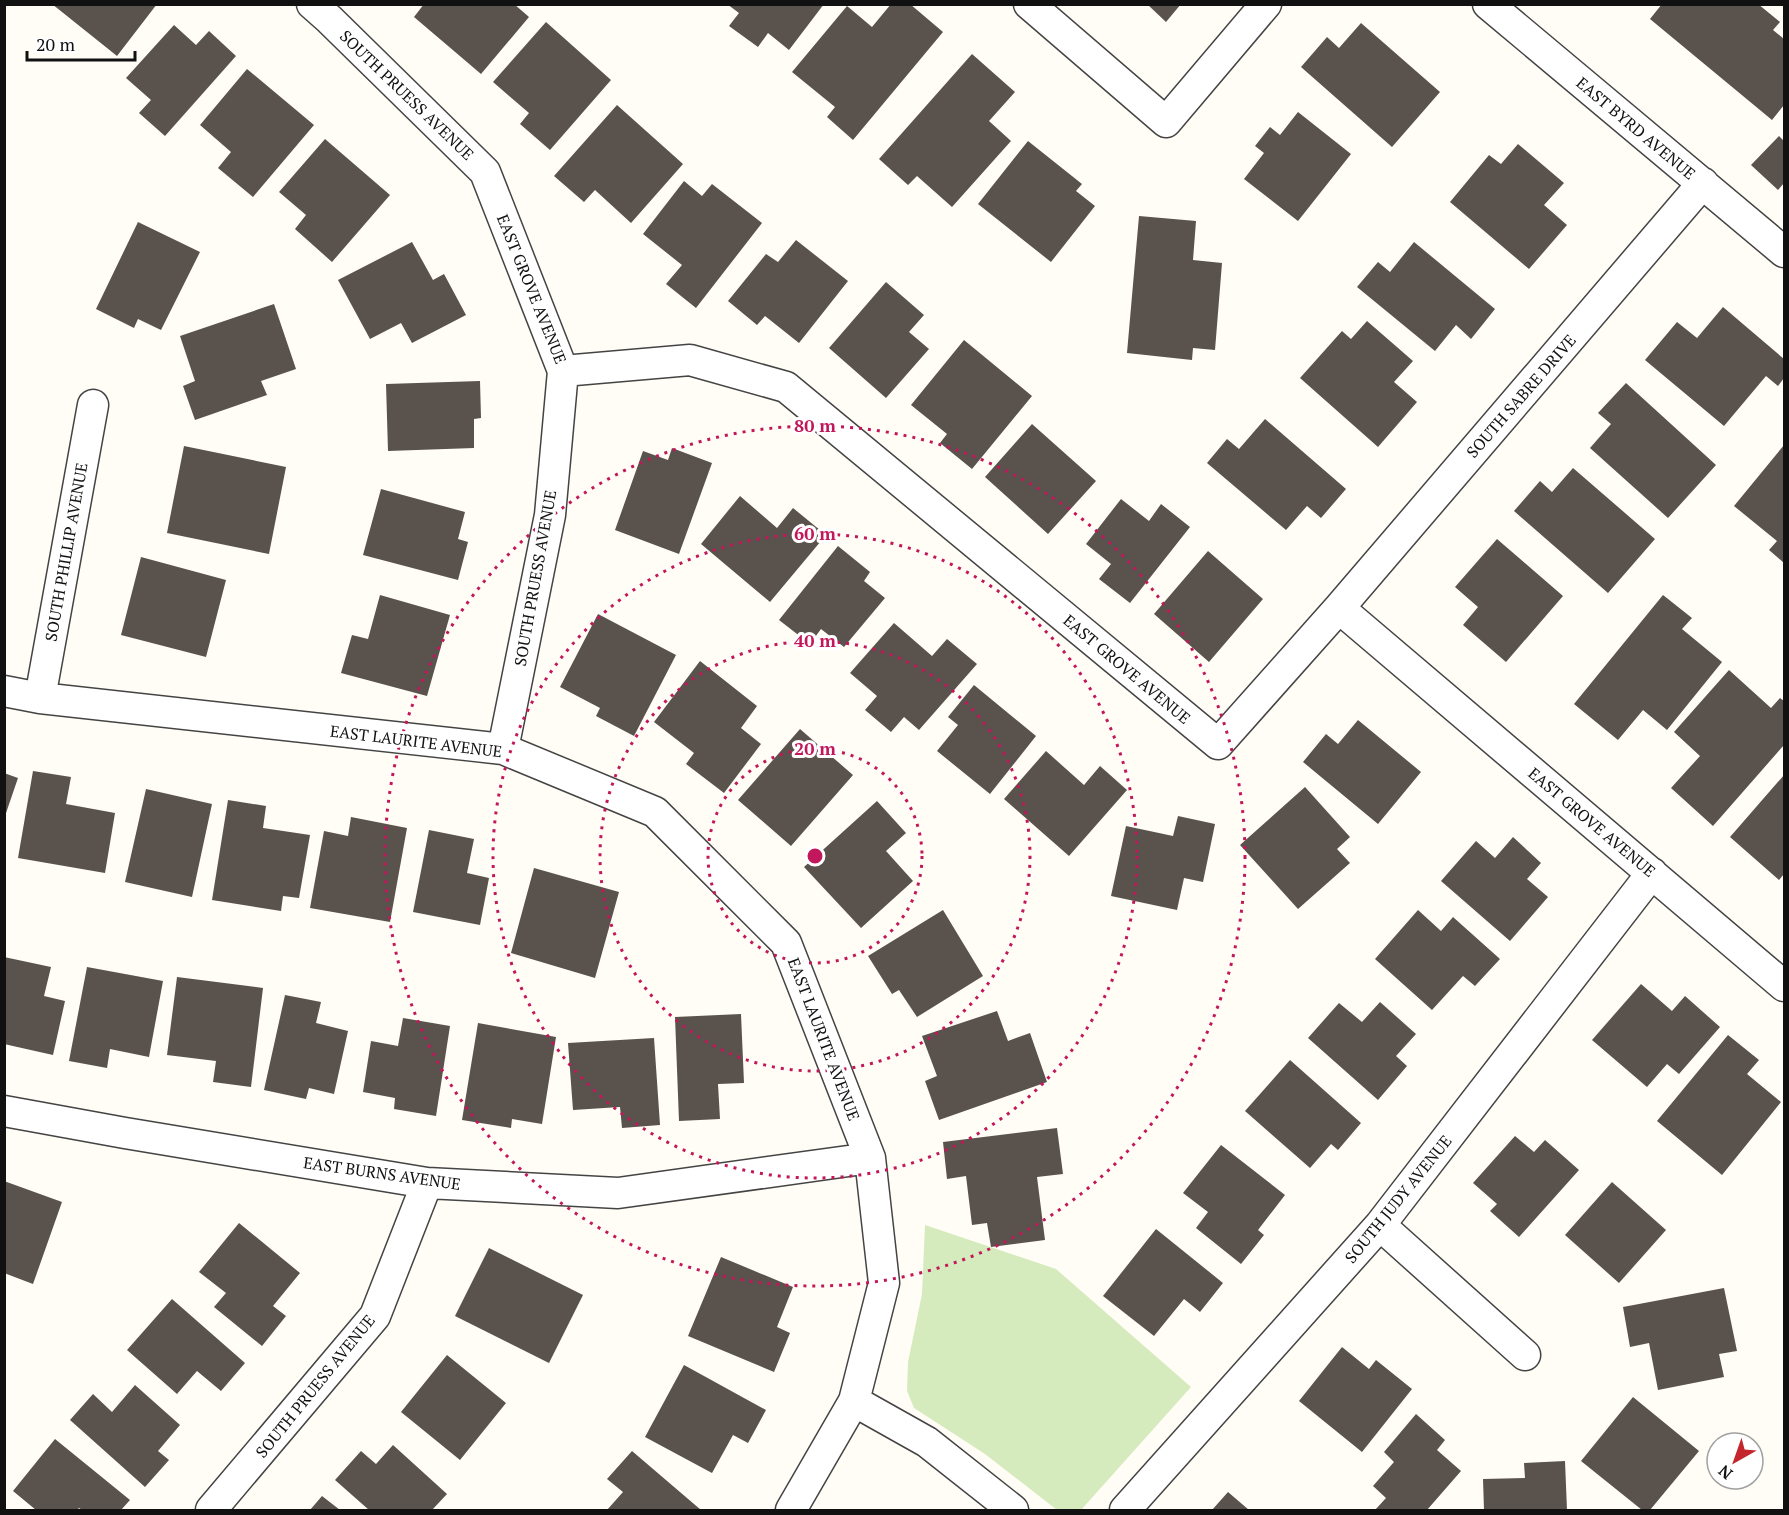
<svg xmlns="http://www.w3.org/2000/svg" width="1789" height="1515" viewBox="0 0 1789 1515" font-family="'PT Serif',serif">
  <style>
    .green { fill: #d5ebbd }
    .building { fill: #5a524d }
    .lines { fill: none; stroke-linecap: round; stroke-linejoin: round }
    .street-casing { stroke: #444; stroke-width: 33 }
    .street { stroke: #fff; stroke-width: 30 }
    .ring { fill: none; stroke: #c2185b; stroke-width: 3; stroke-dasharray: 3 6 }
    .labels { text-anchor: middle; stroke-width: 6; stroke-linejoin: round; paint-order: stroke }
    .street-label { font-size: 16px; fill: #111; stroke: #fff }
    .centre { fill: #c2185b; stroke: #fff; stroke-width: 3 }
    .ring-label { font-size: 18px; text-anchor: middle; font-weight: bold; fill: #c2185b; stroke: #fff; stroke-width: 6; stroke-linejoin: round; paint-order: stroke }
  </style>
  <rect width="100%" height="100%" fill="#fffdf5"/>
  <path class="green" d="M 925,1225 L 1056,1269 L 1191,1387 L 1081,1510 L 1057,1510 L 985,1454 L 914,1408 L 907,1391 L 908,1362 L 922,1294 Z"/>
  <path class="building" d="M 52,4 L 157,4 L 117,56 Z
    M 424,4 L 514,4 L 529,17 L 481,74 L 414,17 Z
    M 727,4 L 824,4 L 789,50 L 768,33 L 758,47 L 729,26 L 739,13 Z
    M 891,4 L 910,4 L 943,32 L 853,140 L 827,117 L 835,107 L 792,72 L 847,6 L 872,27 Z
    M 1147,4 L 1181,4 L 1166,22 Z
    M 1662,4 L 1758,4 L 1780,22 L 1773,30 L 1784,39 L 1784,105 L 1772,120 L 1650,19 Z
    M 546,22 L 611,80 L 550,150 L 520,124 L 529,113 L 493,82 Z
    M 1361,23 L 1440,92 L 1392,147 L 1301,67 L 1327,37 L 1339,48 Z
    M 174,25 L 196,45 L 209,31 L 236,56 L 165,136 L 139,113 L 151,100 L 126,78 Z
    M 972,54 L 1015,92 L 989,121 L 1011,141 L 952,207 L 917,176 L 908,185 L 879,159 Z
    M 247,69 L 314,125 L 253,197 L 218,168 L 231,152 L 200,125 Z
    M 617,105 L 683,164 L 631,223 L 595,190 L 584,202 L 554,176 Z
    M 1298,112 L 1351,154 L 1298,221 L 1244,179 L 1264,153 L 1255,146 L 1270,127 L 1280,135 Z
    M 1779,136 L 1784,141 L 1784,183 L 1778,190 L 1751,165 Z
    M 325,139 L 390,195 L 332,262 L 295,229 L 306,215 L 279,192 Z
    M 1028,141 L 1082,184 L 1076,191 L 1095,206 L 1051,262 L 978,204 Z
    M 1518,144 L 1564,183 L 1544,205 L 1567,225 L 1529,269 L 1450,202 L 1489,155 L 1501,164 Z
    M 684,181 L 702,196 L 712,184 L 762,223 L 696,308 L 666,284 L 682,265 L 643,234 Z
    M 1139,216 L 1196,221 L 1193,260 L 1222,263 L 1215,350 L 1193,348 L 1192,360 L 1127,353 Z
    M 138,222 L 200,252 L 161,330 L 138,319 L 134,328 L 96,309 Z
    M 796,240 L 848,281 L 799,343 L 765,316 L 757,325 L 728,301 L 766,254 L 778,262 Z
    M 412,242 L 433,280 L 444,274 L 466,315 L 412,343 L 401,323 L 370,339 L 338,280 Z
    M 1414,242 L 1495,309 L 1471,339 L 1456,325 L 1435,351 L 1357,287 L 1378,262 L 1390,272 Z
    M 886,282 L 924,315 L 909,332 L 929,349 L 886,398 L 829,348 Z
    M 274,304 L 296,369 L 261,381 L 267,395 L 195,420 L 183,386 L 195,381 L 180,336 Z
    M 1723,307 L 1784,359 L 1784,378 L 1778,386 L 1766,376 L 1724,426 L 1645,360 L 1677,322 L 1697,338 Z
    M 1367,321 L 1413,361 L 1394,382 L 1417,402 L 1378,447 L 1300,378 L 1342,331 L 1351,339 Z
    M 964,340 L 1032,396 L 972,469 L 940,443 L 947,434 L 911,405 Z
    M 480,381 L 481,418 L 474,419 L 474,448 L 388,451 L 386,384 Z
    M 1626,383 L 1716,465 L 1668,518 L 1590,448 L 1611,424 L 1598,413 Z
    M 1265,419 L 1346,489 L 1321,518 L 1307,506 L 1286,530 L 1207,463 L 1227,439 L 1239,449 Z
    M 1032,424 L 1096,481 L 1048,534 L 985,477 Z
    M 1784,445 L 1784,563 L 1769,550 L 1777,541 L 1734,506 Z
    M 184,446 L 286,467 L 269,554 L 167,533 Z
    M 672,448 L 712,463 L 679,554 L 615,530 L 643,451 L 668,460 Z
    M 1573,468 L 1655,539 L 1608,593 L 1514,511 L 1540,481 L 1552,492 Z
    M 381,489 L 465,512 L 458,539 L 468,542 L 458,580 L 363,555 Z
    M 740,496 L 777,528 L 793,508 L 826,535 L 770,602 L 701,544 Z
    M 1121,499 L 1149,521 L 1161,504 L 1190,527 L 1130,603 L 1099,579 L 1111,564 L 1086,544 Z
    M 1497,539 L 1563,596 L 1506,662 L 1463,625 L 1478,607 L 1455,587 Z
    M 838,546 L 870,572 L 864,581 L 885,598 L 844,647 L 821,629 L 810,644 L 779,620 Z
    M 1208,551 L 1263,599 L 1209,662 L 1154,614 Z
    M 141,557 L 226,580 L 206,657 L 121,635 Z
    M 380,595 L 450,615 L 427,696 L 341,673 L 352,635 L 368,639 Z
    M 1663,595 L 1692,618 L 1682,629 L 1722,662 L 1667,730 L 1643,710 L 1618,740 L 1574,704 Z
    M 598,614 L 676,655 L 634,736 L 596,716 L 600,708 L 560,687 Z
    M 894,623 L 932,656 L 947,639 L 977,664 L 919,730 L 904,717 L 891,732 L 865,710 L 877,696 L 850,673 Z
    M 700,661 L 757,706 L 741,728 L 761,744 L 724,793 L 686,764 L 694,753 L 654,722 Z
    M 1729,670 L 1771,708 L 1780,698 L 1784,701 L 1784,745 L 1713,826 L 1671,788 L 1700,756 L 1674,732 Z
    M 974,685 L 1036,736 L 990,794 L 937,751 L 958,725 L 948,717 Z
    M 1358,720 L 1421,772 L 1378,824 L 1303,762 L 1326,734 L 1338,744 Z
    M 800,729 L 853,775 L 791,846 L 738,800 Z
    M 1046,751 L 1084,785 L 1100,766 L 1127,790 L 1069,856 L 1004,799 Z
    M 33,771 L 71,777 L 66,804 L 115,813 L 105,873 L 18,858 Z
    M 4,773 L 18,778 L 5,816 L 4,816 Z
    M 1784,775 L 1784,874 L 1779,880 L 1730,837 Z
    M 1305,787 L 1350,837 L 1337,849 L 1350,863 L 1298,909 L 1240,845 Z
    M 146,789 L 212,804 L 192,897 L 125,882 Z
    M 228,800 L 266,806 L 263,828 L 310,835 L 299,898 L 283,896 L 281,911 L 212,900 Z
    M 877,801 L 906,833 L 886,851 L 913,881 L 861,928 L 804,867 Z
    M 1178,816 L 1215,824 L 1203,882 L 1184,878 L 1177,910 L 1111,896 L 1126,826 L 1173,836 Z
    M 351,817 L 407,828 L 390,922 L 310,908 L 324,831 L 348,836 Z
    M 429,830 L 474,839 L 467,873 L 489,878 L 480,925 L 413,912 Z
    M 1513,837 L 1541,863 L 1527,879 L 1548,897 L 1510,941 L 1441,881 L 1476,841 L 1495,858 Z
    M 534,868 L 619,892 L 595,978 L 511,953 Z
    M 943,910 L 983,976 L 917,1017 L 899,990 L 892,994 L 868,956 Z
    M 1418,910 L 1441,931 L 1453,917 L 1500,959 L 1475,986 L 1463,976 L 1432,1010 L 1375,959 Z
    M 4,957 L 51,967 L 44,996 L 65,1001 L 53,1055 L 4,1044 Z
    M 87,967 L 163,981 L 149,1057 L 110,1049 L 107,1068 L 69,1061 Z
    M 177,977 L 263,988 L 251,1087 L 213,1082 L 216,1061 L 167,1055 Z
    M 1641,984 L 1672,1011 L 1685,996 L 1720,1027 L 1679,1074 L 1667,1064 L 1647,1087 L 1592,1040 Z
    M 285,995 L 321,1002 L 316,1023 L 348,1031 L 334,1094 L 309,1088 L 306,1099 L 264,1090 Z
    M 1380,1002 L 1416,1034 L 1396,1056 L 1407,1066 L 1378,1100 L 1308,1038 L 1339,1003 L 1362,1022 Z
    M 997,1011 L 1008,1041 L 1030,1033 L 1047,1082 L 939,1120 L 925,1081 L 937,1076 L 922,1036 Z
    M 741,1014 L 744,1083 L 718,1084 L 720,1119 L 679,1121 L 675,1017 Z
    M 403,1018 L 450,1026 L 436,1116 L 394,1109 L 395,1098 L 363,1092 L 371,1041 L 398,1046 Z
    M 478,1023 L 556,1037 L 542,1124 L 512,1119 L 511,1128 L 462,1120 Z
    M 1728,1035 L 1759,1060 L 1747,1074 L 1781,1102 L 1722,1175 L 1657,1121 Z
    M 654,1038 L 660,1125 L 622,1128 L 620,1107 L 573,1110 L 568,1043 Z
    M 1290,1060 L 1361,1123 L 1338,1150 L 1331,1144 L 1310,1168 L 1245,1111 Z
    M 1057,1128 L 1063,1174 L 1037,1177 L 1045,1240 L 991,1247 L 987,1223 L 972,1225 L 966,1176 L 947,1179 L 943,1142 Z
    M 1515,1136 L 1534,1152 L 1545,1140 L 1579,1170 L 1519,1237 L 1490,1211 L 1497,1204 L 1473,1183 Z
    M 1221,1145 L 1285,1195 L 1258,1230 L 1264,1235 L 1241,1264 L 1196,1228 L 1208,1212 L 1183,1193 Z
    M 4,1181 L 62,1202 L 33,1284 L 4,1273 Z
    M 1612,1182 L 1666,1230 L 1619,1283 L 1565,1235 Z
    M 239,1223 L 300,1273 L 273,1306 L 286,1316 L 262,1346 L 214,1307 L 226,1293 L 199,1272 Z
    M 1156,1229 L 1223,1283 L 1200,1312 L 1184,1299 L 1154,1336 L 1103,1296 Z
    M 489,1248 L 583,1295 L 549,1363 L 455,1316 Z
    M 721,1257 L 793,1287 L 777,1327 L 790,1333 L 774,1372 L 688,1336 Z
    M 1724,1288 L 1737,1351 L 1719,1354 L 1724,1377 L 1658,1390 L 1649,1343 L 1630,1347 L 1623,1307 Z
    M 172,1299 L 245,1363 L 221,1391 L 197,1371 L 177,1394 L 127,1350 Z
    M 1342,1347 L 1369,1369 L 1376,1360 L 1412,1389 L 1362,1452 L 1299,1401 Z
    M 447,1355 L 506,1403 L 460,1460 L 401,1412 Z
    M 684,1365 L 766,1410 L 748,1443 L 733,1435 L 712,1473 L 645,1437 Z
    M 135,1385 L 180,1425 L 158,1451 L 169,1460 L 145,1487 L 70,1420 L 93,1394 L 112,1412 Z
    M 1633,1397 L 1699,1451 L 1650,1510 L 1642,1510 L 1581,1461 Z
    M 1416,1414 L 1445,1440 L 1437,1450 L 1461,1471 L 1427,1510 L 1375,1510 L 1386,1498 L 1373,1486 L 1394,1462 L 1384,1452 Z
    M 55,1439 L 130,1500 L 121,1510 L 82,1510 L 79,1508 L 77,1510 L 36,1510 L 13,1491 Z
    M 393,1445 L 447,1494 L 432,1510 L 369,1510 L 335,1480 L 361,1451 L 376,1464 Z
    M 632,1451 L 701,1510 L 607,1510 L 623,1492 L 607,1479 Z
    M 1565,1461 L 1567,1510 L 1484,1510 L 1483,1479 L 1525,1478 L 1524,1463 Z
    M 1228,1492 L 1249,1510 L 1212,1510 Z
    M 322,1496 L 340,1510 L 310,1510 Z"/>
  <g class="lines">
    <defs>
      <path id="street" d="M 312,4 L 329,19 L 485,172 L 563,371 L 550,515 L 503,749
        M 1029,4 L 1166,122 L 1266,4
        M 1488,4 L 1784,252
        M 563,371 L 690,360 L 786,387 L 1218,744 L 1339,608 L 1784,986
        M 1339,608 L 1703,183
        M 4,691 L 40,698 L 503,749 L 655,812 L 786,943 L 870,1158 L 884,1283 L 854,1401 L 791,1510
        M 40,698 L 93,405
        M 4,1111 L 125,1133 L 427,1183 L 618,1193 L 870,1158
        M 1380,1225 L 1525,1355
        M 854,1401 L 927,1442 L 1013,1510
        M 211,1510 L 375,1316 L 427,1183
        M 1125,1510 L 1380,1225 L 1652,873"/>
    </defs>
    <use href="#street" class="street-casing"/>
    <use href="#street" class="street"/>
  </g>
  <g class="ring">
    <circle cx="815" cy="856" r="107"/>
    <circle cx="815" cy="856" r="215"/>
    <circle cx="815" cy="856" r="322"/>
    <circle cx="815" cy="856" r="430"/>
  </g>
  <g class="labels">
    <g class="street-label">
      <text transform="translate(407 95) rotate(44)" y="6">SOUTH PRUESS AVENUE</text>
      <text transform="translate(1636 128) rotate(40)" y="6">EAST BYRD AVENUE</text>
      <text transform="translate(532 289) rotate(68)" y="6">EAST GROVE AVENUE</text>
      <text transform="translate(1521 396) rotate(-49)" y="6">SOUTH SABRE DRIVE</text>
      <text transform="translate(66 552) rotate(-80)" y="6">SOUTH PHILLIP AVENUE</text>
      <text transform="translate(535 578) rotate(-80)" y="6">SOUTH PRUESS AVENUE</text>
      <text transform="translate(1127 669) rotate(40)" y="6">EAST GROVE AVENUE</text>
      <text transform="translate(416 741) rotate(7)" y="6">EAST LAURITE AVENUE</text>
      <text transform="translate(1592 822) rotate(40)" y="6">EAST GROVE AVENUE</text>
      <text transform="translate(824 1039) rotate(69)" y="6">EAST LAURITE AVENUE</text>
      <text transform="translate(382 1173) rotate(8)" y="6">EAST BURNS AVENUE</text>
      <text transform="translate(1398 1199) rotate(-51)" y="6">SOUTH JUDY AVENUE</text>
      <text transform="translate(315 1386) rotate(-51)" y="6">SOUTH PRUESS AVENUE</text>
    </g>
  </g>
  <circle cx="815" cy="856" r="9" class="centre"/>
  <g class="ring-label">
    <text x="815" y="432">80 m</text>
    <text x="815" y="540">60 m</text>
    <text x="815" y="647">40 m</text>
    <text x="815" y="755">20 m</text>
  </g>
  <rect width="1789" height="1515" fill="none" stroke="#111111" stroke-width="12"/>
  <g transform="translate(1735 1461) rotate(220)"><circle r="28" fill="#ffffff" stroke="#a0a0a0" stroke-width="1.5"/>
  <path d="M0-4.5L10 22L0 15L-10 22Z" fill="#c4262e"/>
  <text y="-9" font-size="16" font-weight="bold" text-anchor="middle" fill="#111111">N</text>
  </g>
  <path d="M27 51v9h108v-9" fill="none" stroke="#111111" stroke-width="3"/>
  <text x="36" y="51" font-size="18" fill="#111111" stroke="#ffffff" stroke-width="4.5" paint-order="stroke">20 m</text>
</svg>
